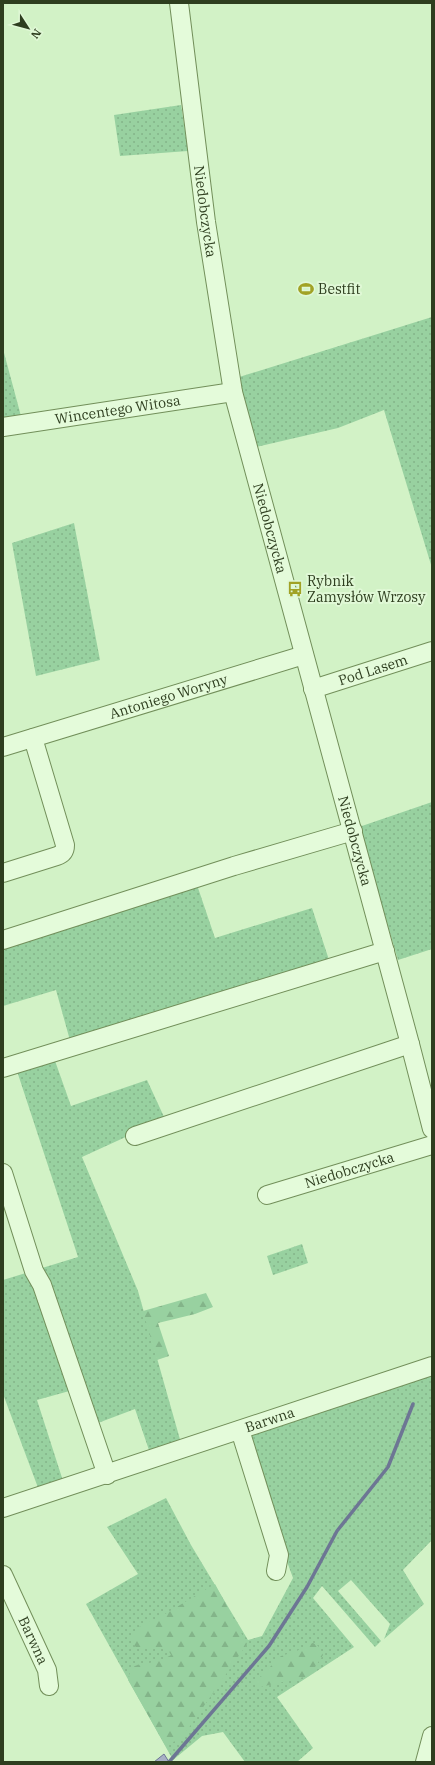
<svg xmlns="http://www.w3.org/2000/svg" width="435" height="1765" viewBox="0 0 435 1765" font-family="'IBM Plex Serif',serif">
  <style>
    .grass { fill: url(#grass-dots) }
    .forest { fill: url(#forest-firs) }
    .water { fill: url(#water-waves); stroke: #6d7694 }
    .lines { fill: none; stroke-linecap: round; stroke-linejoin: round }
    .stream { stroke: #6d7694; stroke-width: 3.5 }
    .minor-casing { stroke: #728f5a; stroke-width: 20 }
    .minor { stroke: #e4fbda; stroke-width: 18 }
    .labels { text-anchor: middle; stroke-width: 4; stroke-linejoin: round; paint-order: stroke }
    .street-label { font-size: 14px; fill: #2e3e1f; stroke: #e0f8d6 }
    .poi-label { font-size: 14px; fill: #2e3e1f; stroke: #e0f8d6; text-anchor: start }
  </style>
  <defs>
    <pattern id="grass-dots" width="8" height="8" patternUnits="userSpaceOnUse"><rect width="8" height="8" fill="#98d1a0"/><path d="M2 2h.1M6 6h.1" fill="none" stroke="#83b489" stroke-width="1.8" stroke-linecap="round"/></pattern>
    <pattern id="forest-firs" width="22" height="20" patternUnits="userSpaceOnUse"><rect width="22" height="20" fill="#98d1a0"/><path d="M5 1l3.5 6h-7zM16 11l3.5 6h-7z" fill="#83b489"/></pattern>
    <pattern id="water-waves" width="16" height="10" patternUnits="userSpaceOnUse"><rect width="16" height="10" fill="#a7b0c5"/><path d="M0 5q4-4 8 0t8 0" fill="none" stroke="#88919f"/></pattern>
  </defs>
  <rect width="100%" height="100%" fill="#d2f2c6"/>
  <path class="grass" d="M 181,105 L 188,151 L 120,156 L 114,115 Z
    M 432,317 L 432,568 L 384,410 L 338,428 L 252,448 L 236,378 Z
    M 3,349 L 25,431 L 3,435 Z
    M 74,523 L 100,660 L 36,676 L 12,543 Z
    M 432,802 L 432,949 L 398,960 L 359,827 Z
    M 196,882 L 215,938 L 312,908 L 330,963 L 71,1044 L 56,990 L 3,1006 L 3,941 Z
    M 54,1058 L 71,1106 L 147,1080 L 165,1119 L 82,1157 L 138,1291 L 181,1443 L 151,1456 L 135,1409 L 98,1423 L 73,1390 L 37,1400 L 64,1484 L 40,1493 L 3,1394 L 3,1280 L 78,1257 L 16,1068 Z
    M 302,1244 L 308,1263 L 273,1275 L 267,1256 Z
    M 432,1372 L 432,1540 L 403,1570 L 424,1604 L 384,1639 L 390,1624 L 351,1580 L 338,1591 L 381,1641 L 375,1647 L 322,1586 L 313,1598 L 354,1647 L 277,1697 L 313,1748 L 297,1762 L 245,1762 L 223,1732 L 202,1736 L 173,1760 L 86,1604 L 138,1574 L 107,1527 L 166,1498 L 191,1545 L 248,1640 L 262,1636 L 293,1578 L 241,1435 Z"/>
  <path class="forest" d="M 206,1293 L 213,1307 L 195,1314 L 158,1323 L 169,1356 L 157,1360 L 143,1311 Z
    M 215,1584 L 247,1644 L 181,1739 L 165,1745 L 128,1680 C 132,1661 138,1666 153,1662 C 159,1661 166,1658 171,1655 L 167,1648 L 137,1649 L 130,1638 L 142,1624 L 160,1617 Z
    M 313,1643 L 318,1646 L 323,1655 L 309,1676 L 256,1688 L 256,1681 L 281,1656 L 297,1651 L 306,1645 Z"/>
  <path class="water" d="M 164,1754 L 169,1762 L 154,1762 Z"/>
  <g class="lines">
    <path class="stream" d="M 169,1762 L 269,1646 L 307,1587 L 337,1531 L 388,1467 L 413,1404"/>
    <defs>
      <g id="minor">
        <path id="s1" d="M 179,3 L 206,222 L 233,392 L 410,1044 L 432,1129"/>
        <path id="s2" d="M 3,427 L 233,392"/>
        <path id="s3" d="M 313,689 L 432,651"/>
        <path id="s4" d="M 3,747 L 304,655"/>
        <path d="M 3,873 L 57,856 C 63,854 65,851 65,845 L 33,738"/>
        <path d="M 3,940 L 234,866 L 353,831"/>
        <path d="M 3,1068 L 385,951"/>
        <path d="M 135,1136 L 410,1044"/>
        <path d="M 3,1173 L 34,1271 L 42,1285 L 107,1475"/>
        <path id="s5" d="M 267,1195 L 432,1145"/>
        <path d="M 240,1430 L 279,1555 L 276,1571"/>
        <path id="s6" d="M 3,1508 L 432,1366"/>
        <path id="s7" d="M 3,1575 L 47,1670 L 49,1686"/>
        <path d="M 425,1762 L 432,1736"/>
      </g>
    </defs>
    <use href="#minor" class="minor-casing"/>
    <use href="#minor" class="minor"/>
  </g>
  <defs>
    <symbol id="stadium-bare" viewBox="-9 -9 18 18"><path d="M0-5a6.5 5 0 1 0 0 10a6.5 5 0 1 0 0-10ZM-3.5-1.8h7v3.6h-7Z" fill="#a1a225" stroke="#e0f8d6" stroke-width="2.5" paint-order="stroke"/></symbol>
    <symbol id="bus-bare" viewBox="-9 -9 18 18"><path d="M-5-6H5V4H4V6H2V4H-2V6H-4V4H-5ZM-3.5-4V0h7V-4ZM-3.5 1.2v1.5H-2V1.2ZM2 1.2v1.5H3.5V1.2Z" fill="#a1a225" stroke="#e0f8d6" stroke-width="2.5" paint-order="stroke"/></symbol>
  </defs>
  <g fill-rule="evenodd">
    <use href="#stadium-bare" x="295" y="278" width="22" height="22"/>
    <use href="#bus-bare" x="284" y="578" width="22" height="22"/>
  </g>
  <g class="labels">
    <g class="street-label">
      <text dy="5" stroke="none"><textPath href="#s1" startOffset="210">Niedobczycka</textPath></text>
      <text dy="5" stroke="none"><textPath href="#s2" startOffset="116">Wincentego Witosa</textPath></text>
      <text dy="5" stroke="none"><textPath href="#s1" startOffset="534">Niedobczycka</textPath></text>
      <text dy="5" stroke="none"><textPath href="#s3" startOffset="63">Pod Lasem</textPath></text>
      <text dy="5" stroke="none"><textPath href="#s4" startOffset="173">Antoniego Woryny</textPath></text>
      <text dy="5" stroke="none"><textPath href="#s1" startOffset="858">Niedobczycka</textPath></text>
      <text dy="5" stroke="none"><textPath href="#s5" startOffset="86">Niedobczycka</textPath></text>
      <text dy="5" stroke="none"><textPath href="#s6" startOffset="281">Barwna</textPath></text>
      <text dy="5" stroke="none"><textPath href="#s7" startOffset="72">Barwna</textPath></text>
    </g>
    <g class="poi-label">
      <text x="318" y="294">Bestfit</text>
      <text x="307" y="586">Rybnik<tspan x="307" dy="16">Zamysłów Wrzosy</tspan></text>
    </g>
  </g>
  <rect width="435" height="1765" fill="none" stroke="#2e3e1f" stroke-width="8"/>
  <g transform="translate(28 28) rotate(126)" stroke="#e0f8d6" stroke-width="3" paint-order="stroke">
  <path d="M0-3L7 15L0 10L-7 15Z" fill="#2e3e1f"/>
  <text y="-6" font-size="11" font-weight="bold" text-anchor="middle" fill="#2e3e1f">N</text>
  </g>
</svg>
